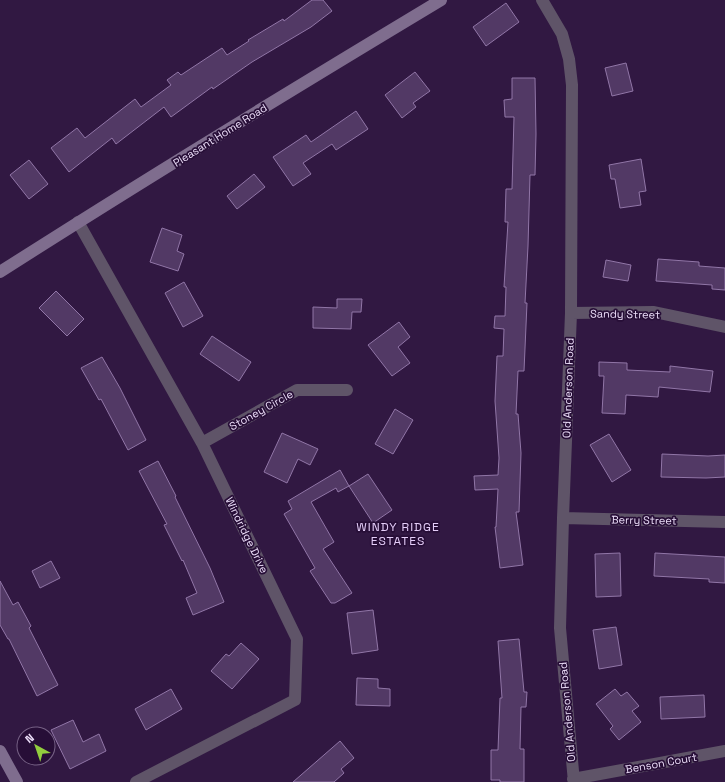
<svg xmlns="http://www.w3.org/2000/svg" width="725" height="782" viewBox="0 0 725 782" font-family="'Space Grotesk',sans-serif">
  <style>
    .building { fill: #523965; stroke: #9176a7 }
    .lines { fill: none; stroke-linecap: round; stroke-linejoin: round }
    .street { stroke: #5f5468; stroke-width: 12 }
    .secondary { stroke: #7f6d8e; stroke-width: 12 }
    .labels { text-anchor: middle; stroke-width: 3.5; stroke-linejoin: round; paint-order: stroke }
    .street-label { font-size: 11px; fill: #ecdef9; stroke: #270e37 }
    .neighbourhood-label { font-size: 12px; letter-spacing: 1px; fill: #e5cef9; stroke: #270e37 }
  </style>
  <rect width="100%" height="100%" fill="#311842"/>
  <path class="building" d="M 312,0 L 323,0 L 332,11 L 311,27 L 252,62 L 213,89 L 212,87 L 171,117 L 164,107 L 116,144 L 112,138 L 69,172 L 51,148 L 77,128 L 85,138 L 135,99 L 141,107 L 171,85 L 167,80 L 178,72 L 181,75 L 222,48 L 227,55 L 249,41 L 248,40 L 283,19 L 284,21 Z
    M 506,3 L 519,22 L 486,46 L 473,27 Z
    M 626,63 L 633,91 L 612,96 L 605,68 Z
    M 415,72 L 430,91 L 413,103 L 416,107 L 402,118 L 385,95 Z
    M 512,78 L 535,78 L 536,134 L 535,175 L 530,175 L 528,246 L 525,303 L 527,303 L 524,371 L 518,371 L 516,414 L 518,414 L 521,453 L 519,512 L 516,512 L 523,565 L 500,568 L 495,527 L 496,527 L 498,489 L 475,490 L 474,476 L 498,475 L 499,458 L 495,401 L 497,356 L 503,356 L 504,329 L 494,328 L 495,316 L 505,316 L 506,287 L 504,287 L 508,222 L 505,222 L 506,189 L 512,189 L 514,117 L 505,117 L 504,100 L 512,99 Z
    M 356,111 L 368,129 L 336,150 L 332,144 L 303,163 L 311,174 L 293,186 L 273,157 L 306,135 L 311,142 Z
    M 641,159 L 646,191 L 639,192 L 641,205 L 620,208 L 615,179 L 611,179 L 609,165 Z
    M 29,160 L 48,184 L 29,199 L 10,175 Z
    M 254,174 L 265,187 L 237,209 L 227,196 Z
    M 162,228 L 182,235 L 177,251 L 184,254 L 178,271 L 150,262 Z
    M 658,259 L 699,262 L 699,266 L 725,268 L 725,290 L 712,289 L 712,285 L 656,281 Z
    M 606,260 L 631,265 L 628,281 L 603,277 Z
    M 184,282 L 203,316 L 183,327 L 165,293 Z
    M 56,291 L 84,319 L 67,336 L 39,308 Z
    M 337,299 L 362,299 L 361,312 L 352,312 L 351,329 L 313,328 L 313,307 L 337,308 Z
    M 399,322 L 410,337 L 398,347 L 410,363 L 392,376 L 368,345 Z
    M 212,336 L 251,362 L 239,381 L 200,354 Z
    M 102,357 L 120,388 L 146,440 L 128,450 L 101,399 L 99,400 L 81,368 Z
    M 599,362 L 627,363 L 627,370 L 670,372 L 670,366 L 713,371 L 710,392 L 659,387 L 658,397 L 626,395 L 625,414 L 602,413 L 604,376 L 599,376 Z
    M 395,409 L 413,420 L 393,454 L 375,444 Z
    M 282,433 L 318,449 L 310,465 L 298,459 L 287,483 L 264,472 Z
    M 609,434 L 631,470 L 612,482 L 590,445 Z
    M 662,454 L 708,456 L 725,455 L 725,477 L 706,478 L 661,477 Z
    M 158,461 L 176,496 L 175,497 L 210,568 L 224,602 L 193,615 L 186,598 L 197,593 L 183,560 L 182,561 L 164,525 L 167,524 L 139,471 Z
    M 340,470 L 349,486 L 338,492 L 336,488 L 311,502 L 334,542 L 323,549 L 352,593 L 335,603 L 331,603 L 310,571 L 315,568 L 284,514 L 292,509 L 288,501 Z
    M 368,474 L 392,510 L 373,523 L 349,486 Z
    M 620,553 L 621,596 L 596,597 L 595,554 Z
    M 655,553 L 725,557 L 725,583 L 709,582 L 709,579 L 654,576 Z
    M 51,561 L 60,578 L 40,588 L 32,571 Z
    M 0,581 L 13,605 L 18,602 L 31,626 L 29,628 L 58,685 L 37,696 L 9,639 L 8,639 L 0,625 Z
    M 373,610 L 378,650 L 352,654 L 347,613 Z
    M 616,627 L 622,665 L 599,669 L 593,630 Z
    M 519,639 L 524,692 L 527,692 L 526,707 L 521,707 L 520,749 L 524,749 L 524,782 L 500,782 L 500,780 L 491,780 L 491,750 L 498,750 L 500,698 L 502,698 L 498,641 Z
    M 241,643 L 259,659 L 232,689 L 211,671 L 226,654 L 229,656 Z
    M 357,678 L 378,679 L 378,688 L 390,689 L 390,706 L 356,705 Z
    M 171,689 L 182,709 L 146,730 L 135,709 Z
    M 615,689 L 621,696 L 627,692 L 639,706 L 632,711 L 641,722 L 619,740 L 610,729 L 613,726 L 596,704 Z
    M 704,695 L 705,717 L 661,719 L 660,697 Z
    M 73,720 L 83,742 L 99,734 L 106,751 L 70,769 L 51,730 Z
    M 340,741 L 354,758 L 341,769 L 344,773 L 334,782 L 293,782 Z"/>
  <g class="lines">
    <path class="street" d="M 542,0 L 562,34 L 569,59 L 572,85 L 571,313 L 563,518 L 560,628 L 574,782
      M 78,222 L 202,443 L 297,639 L 295,700 L 136,782
      M 571,313 L 654,312 L 725,327
      M 202,443 L 297,390 L 347,390
      M 563,518 L 725,522
      M 573,779 L 725,751"/>
    <path class="secondary" d="M 0,272 C 145,179 293,89 441,0
      M 0,751 L 17,782"/>
  </g>
  <g class="labels">
    <g class="street-label">
      <text transform="translate(220 135) rotate(-32)" y="4">Pleasant Home Road</text>
      <text transform="translate(625 314) rotate(1)" y="4">Sandy Street</text>
      <text transform="translate(568 388) rotate(-88)" y="4">Old Anderson Road</text>
      <text transform="translate(261 410) rotate(-29)" y="4">Stoney Circle</text>
      <text transform="translate(644 520) rotate(1)" y="4">Berry Street</text>
      <text transform="translate(247 535) rotate(64)" y="4">Windridge Drive</text>
      <text transform="translate(567 712) rotate(-95)" y="4">Old Anderson Road</text>
      <text transform="translate(661 763) rotate(-10)" y="4">Benson Court</text>
    </g>
    <g class="neighbourhood-label">
      <text x="398" y="531">WINDY RIDGE<tspan x="398" dy="14">ESTATES</tspan></text>
    </g>
  </g>
  <g transform="translate(36 746) rotate(320)"><circle r="19" fill="#270e37" stroke="#766185"/>
  <path d="M0-3L7 15L0 10L-7 15Z" fill="#92cd3e"/>
  <text y="-6" font-size="11" font-weight="bold" text-anchor="middle" fill="#ecdef9">N</text>
  </g>
</svg>
